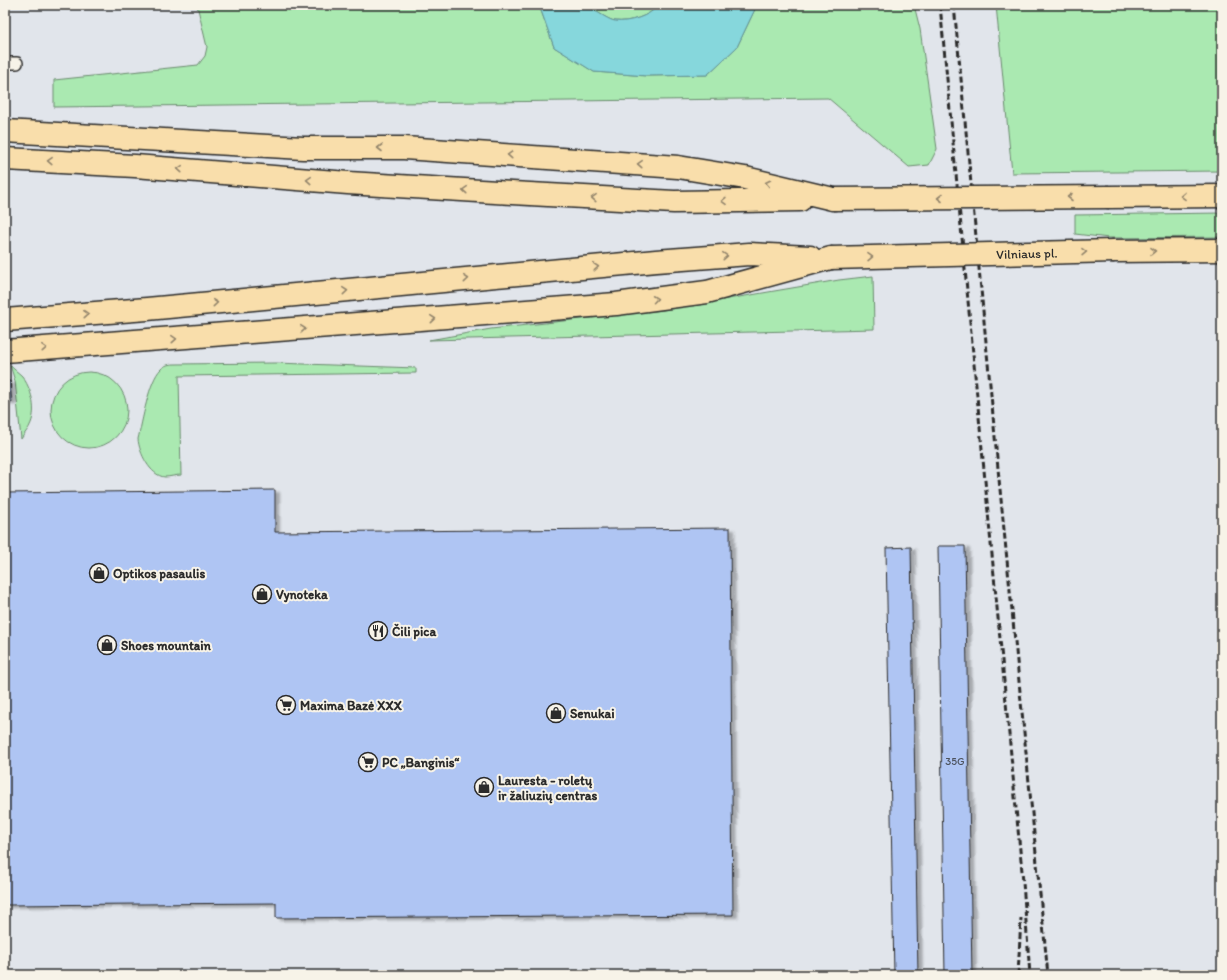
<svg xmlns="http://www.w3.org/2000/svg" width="1227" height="980" viewBox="0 0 1227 980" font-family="Itim,sans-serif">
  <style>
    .green { fill: #aae9b1; stroke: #6a8a6e }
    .water { fill: #86d7dc; stroke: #629295 }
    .building { fill: #afc5f3; stroke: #2b2b2b; filter: url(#shadow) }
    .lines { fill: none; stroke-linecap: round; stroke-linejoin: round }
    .service-casing { stroke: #2b2b2b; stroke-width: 14 }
    .trunk-casing { stroke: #2b2b2b; stroke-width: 25 }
    .service { stroke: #f7f3e8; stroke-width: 11 }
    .trunk { stroke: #f9deab; stroke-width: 22 }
    .rail { stroke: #2b2b2b; stroke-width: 3; stroke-dasharray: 6 3; stroke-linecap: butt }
    .trunk-bridge-casing { stroke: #2b2b2b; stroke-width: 25; stroke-linecap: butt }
    .trunk-bridge { stroke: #f9deab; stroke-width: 22 }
    .oneway { stroke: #92846b }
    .labels { text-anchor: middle; stroke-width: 4; stroke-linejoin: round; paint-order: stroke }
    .number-label { font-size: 11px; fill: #4c525d }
    .street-label { font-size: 13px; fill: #2b2b2b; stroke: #f7f3e8 }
    .poi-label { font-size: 13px; font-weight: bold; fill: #2b2b2b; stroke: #f7f3e8; text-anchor: start }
  </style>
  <defs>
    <filter id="shadow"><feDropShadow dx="4.5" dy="2.5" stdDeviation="1" flood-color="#0004"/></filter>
  </defs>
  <rect width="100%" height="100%" fill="#e1e5eb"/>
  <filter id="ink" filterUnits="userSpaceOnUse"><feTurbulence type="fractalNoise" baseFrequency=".025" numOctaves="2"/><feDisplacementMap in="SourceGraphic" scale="8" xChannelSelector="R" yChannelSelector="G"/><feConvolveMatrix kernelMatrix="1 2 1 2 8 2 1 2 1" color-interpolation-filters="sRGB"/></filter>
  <g filter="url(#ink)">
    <path class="green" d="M 197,5 L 539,5 L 554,47 L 594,72 L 647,76 L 707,75 L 737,47 L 757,5 L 914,5 L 920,29 L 937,149 L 929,165 L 909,167 L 828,98 L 54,107 L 54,80 L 198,65 L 205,56 L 207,47 Z
      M 593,5 L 658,5 C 651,16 628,23 615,21 C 609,20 601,14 595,11 Z
      M 996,5 L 1222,5 L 1222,171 L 1012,173 Z
      M 1222,213 L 1222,237 L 1109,238 L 1075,234 L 1075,215 Z
      M 873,276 L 874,329 L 429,340 L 491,329 L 663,310 L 839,280 Z
      M 276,363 L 416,368 L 416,373 L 179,376 L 181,475 C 176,475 170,477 165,477 C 150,476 139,452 138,439 C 142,423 149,380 161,369 C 165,365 169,364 175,364 Z
      M 10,365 C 13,369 18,372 22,376 C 31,388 37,408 31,423 C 29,429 24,434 21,439 L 15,381 Z
      M51 410a38 38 0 1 1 76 0a38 38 0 1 1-76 0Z"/>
    <path class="water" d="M 539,5 L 593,5 L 595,11 C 601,14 609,20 615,21 C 628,23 651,16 658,5 L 757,5 L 737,47 L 707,75 L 647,76 L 594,72 L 554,47 Z"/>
    <path class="building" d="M 10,381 L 12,402 L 5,402 L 5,382 Z
      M 275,490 L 275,532 L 730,528 L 733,915 L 276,918 L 276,903 L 5,905 L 5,493 Z
      M 938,546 L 965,546 L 972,975 L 945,975 Z
      M 911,547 L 918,975 L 894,975 L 886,548 Z"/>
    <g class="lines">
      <defs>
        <path id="service" d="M 5,63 L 17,63"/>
        <path id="trunk" d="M 5,131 L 303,148 L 404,148 L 678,167 L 745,178 L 833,199
          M 5,159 L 135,166 L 348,183 L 512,193 L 674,202 L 800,200
          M 1109,197 L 1222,196
          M 1114,251 L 1222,250
          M 5,320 L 147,309 L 656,261 L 749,254 L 810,257
          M 5,351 L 616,304 L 707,292 L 831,258"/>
      </defs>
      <use href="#service" class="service-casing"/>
      <use href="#trunk" class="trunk-casing"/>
      <use href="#service" class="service"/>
      <use href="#trunk" class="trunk"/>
      <path class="rail" d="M 940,5 L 1023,882 L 1030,975
        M 954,5 L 999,479 L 1048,975
        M 1018,975 L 1021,918"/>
      <defs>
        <g id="trunk-bridge">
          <path d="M 833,199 L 1109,197"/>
          <path id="s1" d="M 831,258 L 1114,251"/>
        </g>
      </defs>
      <use href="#trunk-bridge" class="trunk-bridge-casing"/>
      <use href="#trunk-bridge" class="trunk-bridge"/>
    </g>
    <defs><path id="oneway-chevron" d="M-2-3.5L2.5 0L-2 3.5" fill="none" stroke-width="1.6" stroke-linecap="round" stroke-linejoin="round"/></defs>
    <g class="oneway">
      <use href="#oneway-chevron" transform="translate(380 148) rotate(180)"/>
      <use href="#oneway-chevron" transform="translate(510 155) rotate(-176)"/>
      <use href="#oneway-chevron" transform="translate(50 161) rotate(-177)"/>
      <use href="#oneway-chevron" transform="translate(640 164) rotate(-176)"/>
      <use href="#oneway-chevron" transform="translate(180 169) rotate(-176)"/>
      <use href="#oneway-chevron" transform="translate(309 180) rotate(-176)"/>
      <use href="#oneway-chevron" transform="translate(768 183) rotate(-167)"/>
      <use href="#oneway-chevron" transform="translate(465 190) rotate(-176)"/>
      <use href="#oneway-chevron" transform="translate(1183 196) rotate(179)"/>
      <use href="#oneway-chevron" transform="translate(1070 197) rotate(180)"/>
      <use href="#oneway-chevron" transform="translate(594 198) rotate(-177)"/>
      <use href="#oneway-chevron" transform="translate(940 198) rotate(180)"/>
      <use href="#oneway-chevron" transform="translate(724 201) rotate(179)"/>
      <use href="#oneway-chevron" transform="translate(1153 251) rotate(-1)"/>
      <use href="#oneway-chevron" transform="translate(1084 252) rotate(-1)"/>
      <use href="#oneway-chevron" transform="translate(725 256) rotate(-4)"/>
      <use href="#oneway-chevron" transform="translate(870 257) rotate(-1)"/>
      <use href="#oneway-chevron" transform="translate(596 267) rotate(-5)"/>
      <use href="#oneway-chevron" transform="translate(466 279) rotate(-5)"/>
      <use href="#oneway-chevron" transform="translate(345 291) rotate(-5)"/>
      <use href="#oneway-chevron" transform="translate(655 299) rotate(-8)"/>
      <use href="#oneway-chevron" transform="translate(215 303) rotate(-5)"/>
      <use href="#oneway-chevron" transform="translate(86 314) rotate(-4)"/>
      <use href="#oneway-chevron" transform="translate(433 319) rotate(-5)"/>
      <use href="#oneway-chevron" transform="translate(303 329) rotate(-5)"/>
      <use href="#oneway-chevron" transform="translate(174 339) rotate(-4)"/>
      <use href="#oneway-chevron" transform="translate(44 348) rotate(-4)"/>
    </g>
  </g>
  <defs>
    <symbol id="shop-ring" viewBox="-11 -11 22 22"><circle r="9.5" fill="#f7f3e8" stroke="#2b2b2b" stroke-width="1.5"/><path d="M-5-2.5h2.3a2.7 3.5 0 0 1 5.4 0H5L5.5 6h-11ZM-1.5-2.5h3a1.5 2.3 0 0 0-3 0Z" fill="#2b2b2b"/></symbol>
    <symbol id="restaurant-ring" viewBox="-11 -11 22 22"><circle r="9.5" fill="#f7f3e8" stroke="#2b2b2b" stroke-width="1.5"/><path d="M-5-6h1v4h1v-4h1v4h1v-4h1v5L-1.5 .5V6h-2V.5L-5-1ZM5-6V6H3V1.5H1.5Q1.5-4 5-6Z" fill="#2b2b2b"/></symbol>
    <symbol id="supermarket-ring" viewBox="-11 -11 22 22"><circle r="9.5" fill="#f7f3e8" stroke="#2b2b2b" stroke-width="1.5"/><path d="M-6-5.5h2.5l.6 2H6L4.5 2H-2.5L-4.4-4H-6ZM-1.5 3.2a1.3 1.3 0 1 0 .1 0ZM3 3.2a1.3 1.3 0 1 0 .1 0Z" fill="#2b2b2b"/></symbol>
  </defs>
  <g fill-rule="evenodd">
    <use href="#shop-ring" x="88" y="562" width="22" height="22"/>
    <use href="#shop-ring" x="251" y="583" width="22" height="22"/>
    <use href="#restaurant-ring" x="367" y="620" width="22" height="22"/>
    <use href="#shop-ring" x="96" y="634" width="22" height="22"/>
    <use href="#supermarket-ring" x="275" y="694" width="22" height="22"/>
    <use href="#shop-ring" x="545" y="702" width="22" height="22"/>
    <use href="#supermarket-ring" x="357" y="751" width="22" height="22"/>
    <use href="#shop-ring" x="473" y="776" width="22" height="22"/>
  </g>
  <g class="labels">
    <g class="number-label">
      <text x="955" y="765">35G</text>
    </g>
    <g class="street-label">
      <text dy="5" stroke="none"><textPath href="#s1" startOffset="196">Vilniaus pl.</textPath></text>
    </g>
    <g class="poi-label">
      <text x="113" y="578">Optikos pasaulis</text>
      <text x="276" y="599">Vynoteka</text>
      <text x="392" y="636">Čili pica</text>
      <text x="121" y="650">Shoes mountain</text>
      <text x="300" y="710">Maxima Bazė XXX</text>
      <text x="570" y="718">Senukai</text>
      <text x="382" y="767">PC „Banginis“</text>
      <text x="498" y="785">Lauresta - roletų<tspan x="498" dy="15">ir žaliuzių centras</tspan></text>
    </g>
  </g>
  <rect width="1227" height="980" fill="none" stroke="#f7f3e8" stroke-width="20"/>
  <rect x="10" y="10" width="1207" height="960" fill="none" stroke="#2b2b2b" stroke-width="1.5" filter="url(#ink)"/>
</svg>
